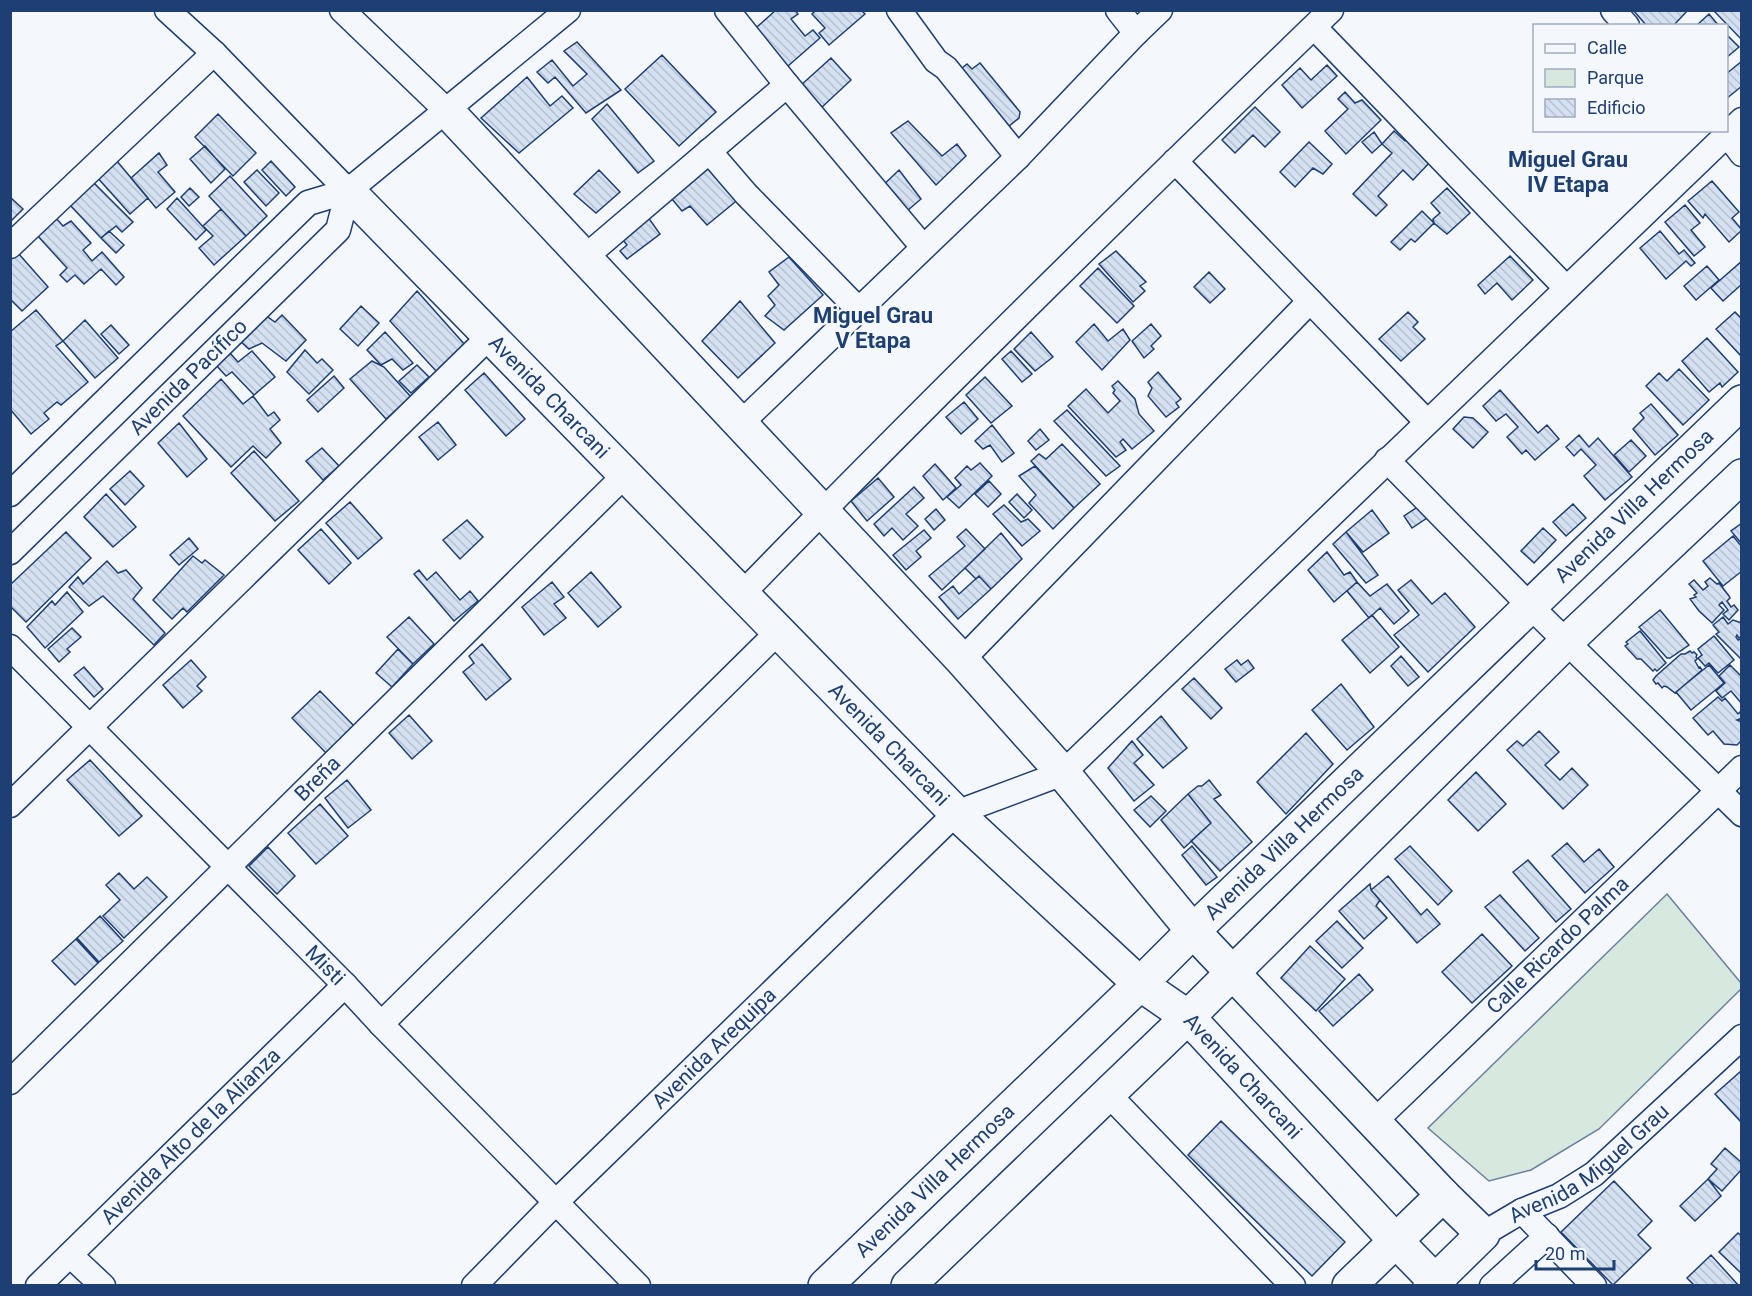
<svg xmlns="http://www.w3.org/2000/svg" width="1752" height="1296" viewBox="0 0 1752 1296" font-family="Roboto,sans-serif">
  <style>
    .park { fill: #d7e8df; stroke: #687fa3; stroke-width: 1.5 }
    .building { fill: url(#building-back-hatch); stroke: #1d3f73; stroke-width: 1.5 }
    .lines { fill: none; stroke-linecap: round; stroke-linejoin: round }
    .street-casing { stroke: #1d3f73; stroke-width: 27 }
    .secondary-casing { stroke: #1d3f73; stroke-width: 36 }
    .street { stroke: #f4f7fb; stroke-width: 24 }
    .secondary { stroke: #f4f7fb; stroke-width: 33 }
    .labels { text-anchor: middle; stroke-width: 4.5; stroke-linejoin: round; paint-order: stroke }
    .street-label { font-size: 21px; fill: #1d3f73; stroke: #f4f7fb }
    .neighbourhood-label { font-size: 22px; font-weight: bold; fill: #1d3f73; stroke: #f4f7fb }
  </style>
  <defs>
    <pattern id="building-back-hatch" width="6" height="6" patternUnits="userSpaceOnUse" patternTransform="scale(1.5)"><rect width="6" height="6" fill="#d5e0f0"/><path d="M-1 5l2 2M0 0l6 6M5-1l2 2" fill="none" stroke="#b6c1d1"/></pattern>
  </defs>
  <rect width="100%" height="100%" fill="#f4f7fb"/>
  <path class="park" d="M 1667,894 L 1741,983 L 1741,989 L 1599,1129 L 1531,1170 L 1489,1181 L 1428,1128 Z"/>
  <path class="building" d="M 776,10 L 795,10 L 798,14 L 791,19 L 805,36 L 813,30 L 820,38 L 780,73 L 749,34 Z
    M 816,10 L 861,10 L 865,14 L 829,45 L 819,33 L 825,28 L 812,14 Z
    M 1633,10 L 1688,10 L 1673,26 L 1647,26 Z
    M 1742,10 L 1742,40 L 1714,11 Z
    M 1709,14 L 1719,26 L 1696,26 Z
    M 1726,34 L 1739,47 L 1726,58 Z
    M 577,42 L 621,90 L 586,113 L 555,77 L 548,83 L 537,72 L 552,60 L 573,86 L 587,74 L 564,51 Z
    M 662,55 L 716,112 L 679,146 L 625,89 Z
    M 831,58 L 851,80 L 820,109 L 800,86 Z
    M 1742,61 L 1742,86 L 1726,99 L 1726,74 Z
    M 980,63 L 1020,112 L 1019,118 L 1003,131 L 956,73 L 967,64 L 972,69 Z
    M 1327,65 L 1337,76 L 1302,108 L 1282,85 L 1300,68 L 1311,80 Z
    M 527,77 L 550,106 L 562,96 L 573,108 L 519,153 L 481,118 Z
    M 1345,92 L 1355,103 L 1362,100 L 1381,120 L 1346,154 L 1325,131 L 1348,109 L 1338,99 Z
    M 607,104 L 654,161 L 638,173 L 592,119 Z
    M 1255,107 L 1280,132 L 1265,147 L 1253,135 L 1235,153 L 1222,140 Z
    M 218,114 L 256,153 L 233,176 L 195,137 Z
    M 908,121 L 942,156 L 957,144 L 966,156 L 936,185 L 891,133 Z
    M 1394,131 L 1405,141 L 1410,139 L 1432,160 L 1413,180 L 1403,170 L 1378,196 L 1387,205 L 1376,216 L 1353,194 L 1392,153 L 1382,144 Z
    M 1374,132 L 1382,144 L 1372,153 L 1362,142 Z
    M 1309,142 L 1332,164 L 1323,174 L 1313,168 L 1295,187 L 1280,172 Z
    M 205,146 L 225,169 L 211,183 L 190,159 Z
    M 159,153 L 167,165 L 158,172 L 175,192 L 156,208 L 131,178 Z
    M 703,159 L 740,198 L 707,225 L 690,206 L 682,211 L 667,193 Z
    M 116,160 L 148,198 L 130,214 L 96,176 Z
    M 271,161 L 295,187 L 286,196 L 262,170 Z
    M 257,170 L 279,193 L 266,206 L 244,182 Z
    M 599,170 L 620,192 L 596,213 L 574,194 Z
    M 899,170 L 921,199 L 900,217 L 877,191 Z
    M 230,176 L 267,216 L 246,236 L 209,196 Z
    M 92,181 L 133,222 L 122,232 L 116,226 L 101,238 L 69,204 Z
    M 1712,181 L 1739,212 L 1732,218 L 1742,230 L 1729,242 L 1705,214 L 1703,218 L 1688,201 Z
    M 190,188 L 199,197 L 189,206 L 181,197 Z
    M 1447,188 L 1470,213 L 1447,234 L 1434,223 L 1433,219 L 1440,213 L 1431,203 Z
    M 10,197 L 23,209 L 10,222 Z
    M 177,198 L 206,230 L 196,240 L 167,209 Z
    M 1685,205 L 1700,223 L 1691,230 L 1705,247 L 1694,256 L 1665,222 Z
    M 221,209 L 246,236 L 214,265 L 199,248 L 213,236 L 203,226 Z
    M 1422,211 L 1434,223 L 1415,242 L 1411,239 L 1400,250 L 1391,242 Z
    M 645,213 L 660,234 L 627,259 L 620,251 L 627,245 L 620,236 Z
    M 55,217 L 63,226 L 71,221 L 91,243 L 83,250 L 92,261 L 102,252 L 124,277 L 116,285 L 101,269 L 84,284 L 75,275 L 67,282 L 60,275 L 67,268 L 36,234 Z
    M 109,231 L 124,245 L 116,253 L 101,238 Z
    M 1660,231 L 1679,254 L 1684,250 L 1695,263 L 1691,266 L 1686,261 L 1666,279 L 1640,248 Z
    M 1116,251 L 1146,282 L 1140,286 L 1145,291 L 1133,302 L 1099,264 Z
    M 18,253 L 48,287 L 22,311 L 10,299 L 10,260 Z
    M 1510,256 L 1533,280 L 1512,300 L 1497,283 L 1485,294 L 1478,285 Z
    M 789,257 L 823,295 L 784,330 L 765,316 L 775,305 L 768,296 L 779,285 L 769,272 Z
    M 1742,261 L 1742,284 L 1723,301 L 1711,288 Z
    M 1707,266 L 1719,280 L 1696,300 L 1684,286 Z
    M 1098,268 L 1134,306 L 1117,323 L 1080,286 Z
    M 1209,272 L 1225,289 L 1210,303 L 1194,287 Z
    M 417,291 L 466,346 L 437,372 L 390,321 Z
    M 740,301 L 775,343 L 738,378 L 702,341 Z
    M 361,306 L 379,323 L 358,346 L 340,329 Z
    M 36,310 L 63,341 L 56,346 L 88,382 L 61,405 L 57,402 L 44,413 L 49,419 L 31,434 L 10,409 L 10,332 Z
    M 1408,312 L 1418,322 L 1413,327 L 1425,339 L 1401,361 L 1379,339 Z
    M 1735,312 L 1742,319 L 1742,357 L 1716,329 Z
    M 282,315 L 306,340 L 286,361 L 262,343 L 249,349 L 240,341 L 266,316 L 275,322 Z
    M 85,320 L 118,358 L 95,378 L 63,341 Z
    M 1094,324 L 1108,341 L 1123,329 L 1130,340 L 1102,370 L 1076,342 Z
    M 1151,324 L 1161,336 L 1151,346 L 1154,349 L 1144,358 L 1132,341 Z
    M 111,325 L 129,345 L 119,354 L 101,334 Z
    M 385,332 L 413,363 L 403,370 L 392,359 L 381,365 L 367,350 Z
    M 1031,332 L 1053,357 L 1035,371 L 1014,349 Z
    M 1707,338 L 1738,372 L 1722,387 L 1720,383 L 1709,392 L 1682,361 Z
    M 305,350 L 317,363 L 322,359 L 333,370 L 309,394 L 287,372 Z
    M 252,351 L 275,377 L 254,395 L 232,372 L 226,376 L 216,365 L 230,353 L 238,362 Z
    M 1011,351 L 1032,374 L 1022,382 L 1002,359 Z
    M 372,361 L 384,367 L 411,397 L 386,419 L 350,379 Z
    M 417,365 L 429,377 L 411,393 L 399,381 Z
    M 1679,369 L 1709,400 L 1683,425 L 1646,386 L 1659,373 L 1667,381 Z
    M 1158,372 L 1181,399 L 1176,403 L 1179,407 L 1166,417 L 1148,396 L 1152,388 L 1148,382 Z
    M 484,373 L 525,419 L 506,436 L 465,390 Z
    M 334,376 L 344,388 L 318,412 L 307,400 Z
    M 985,377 L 1012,406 L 991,423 L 966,395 Z
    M 221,379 L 243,404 L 253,396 L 268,416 L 274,412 L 280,420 L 270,429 L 281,443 L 266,458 L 253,446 L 231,467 L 183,416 Z
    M 1118,381 L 1135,399 L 1139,414 L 1154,431 L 1132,449 L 1123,439 L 1120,442 L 1126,450 L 1116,457 L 1068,406 L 1086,389 L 1108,413 L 1120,401 L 1113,393 L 1115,390 L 1112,386 Z
    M 1500,390 L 1538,433 L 1547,425 L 1559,439 L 1535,460 L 1526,450 L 1522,454 L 1507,437 L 1518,427 L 1506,414 L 1496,421 L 1483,406 Z
    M 964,402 L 978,419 L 961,434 L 946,417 Z
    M 1651,404 L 1678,435 L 1655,455 L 1633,429 L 1644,418 L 1640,413 Z
    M 1067,410 L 1120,466 L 1106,476 L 1054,421 Z
    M 1464,417 L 1473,418 L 1488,432 L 1473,448 L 1453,429 Z
    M 438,422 L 456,445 L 438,460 L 419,437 Z
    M 179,423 L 207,459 L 187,477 L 158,443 Z
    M 992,425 L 1014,453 L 1002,462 L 990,445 L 983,449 L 975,441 Z
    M 1040,429 L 1049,440 L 1036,450 L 1028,441 Z
    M 1579,435 L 1589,447 L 1598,438 L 1632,477 L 1605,500 L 1584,476 L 1596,465 L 1581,449 L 1574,456 L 1566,447 Z
    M 1631,440 L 1646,456 L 1629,472 L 1614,455 Z
    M 1062,444 L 1100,484 L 1074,508 L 1031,461 L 1039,454 L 1046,459 Z
    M 322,448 L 339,466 L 323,480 L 306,461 Z
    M 254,451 L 299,501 L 275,521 L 231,473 Z
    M 980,463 L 992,476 L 959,508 L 947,497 L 961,485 L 955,478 L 967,466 L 971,470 Z
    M 935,464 L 956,488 L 943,500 L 923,476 Z
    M 1035,466 L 1074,508 L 1053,529 L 1029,503 L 1036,495 L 1019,476 Z
    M 130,471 L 144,486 L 125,505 L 110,489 Z
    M 878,478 L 894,497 L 867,521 L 851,501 Z
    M 989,481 L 1001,494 L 988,507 L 975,494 Z
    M 914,487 L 924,498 L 906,514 L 918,526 L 903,540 L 892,528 L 884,536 L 874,524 Z
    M 106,494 L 136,527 L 113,547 L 84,517 Z
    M 1017,494 L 1032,510 L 1024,518 L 1009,502 Z
    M 350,502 L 382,538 L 358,559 L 326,523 Z
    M 1573,504 L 1586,518 L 1566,536 L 1553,522 Z
    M 1004,505 L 1021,522 L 1028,519 L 1040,531 L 1022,546 L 993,514 Z
    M 1419,506 L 1427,518 L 1412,528 L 1404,516 Z
    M 936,509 L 945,520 L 934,530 L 925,519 Z
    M 1372,510 L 1389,533 L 1363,552 L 1346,532 Z
    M 467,520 L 483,537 L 460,559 L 443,540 Z
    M 1742,523 L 1742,544 L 1731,531 Z
    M 1543,528 L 1556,540 L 1534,563 L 1521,551 Z
    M 321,529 L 351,563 L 329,584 L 298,550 Z
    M 966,529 L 985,549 L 942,590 L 929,576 L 965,546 L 957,537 Z
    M 924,530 L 931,538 L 916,551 L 921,557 L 906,570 L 893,555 Z
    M 66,532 L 91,558 L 26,622 L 10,606 L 10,585 Z
    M 1346,532 L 1378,575 L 1366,583 L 1333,544 Z
    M 1001,533 L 1022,559 L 991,589 L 979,576 L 976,579 L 965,568 Z
    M 1733,536 L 1742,547 L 1742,571 L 1723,586 L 1703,561 Z
    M 189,538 L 198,549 L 179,565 L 170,555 Z
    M 1327,552 L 1344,575 L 1350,572 L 1357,582 L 1334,602 L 1308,570 Z
    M 193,556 L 202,563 L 205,560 L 224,575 L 187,612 L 183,608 L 172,619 L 153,600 Z
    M 107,561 L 118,573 L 126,570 L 142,588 L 133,599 L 165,633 L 154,645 L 103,596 L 89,606 L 69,587 L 78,577 L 83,584 Z
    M 419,570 L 427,580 L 436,572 L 460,600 L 470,591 L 478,601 L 454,621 L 414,574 Z
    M 591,572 L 621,607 L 598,627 L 568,593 Z
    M 979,576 L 991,589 L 958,619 L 939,597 L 953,586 L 959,594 Z
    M 1710,578 L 1717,584 L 1719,583 L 1729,596 L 1730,598 L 1727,601 L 1731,607 L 1734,605 L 1738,610 L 1729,620 L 1723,614 L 1728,610 L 1722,602 L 1719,605 L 1724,610 L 1712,623 L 1699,611 L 1690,599 L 1696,597 L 1694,595 L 1697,593 L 1689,584 L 1694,580 L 1703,590 L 1708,586 L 1705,582 Z
    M 1411,580 L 1432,604 L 1445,593 L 1475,627 L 1428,672 L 1394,635 L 1419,615 L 1398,590 Z
    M 552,582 L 564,597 L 554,604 L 566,618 L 544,635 L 522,607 Z
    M 1357,582 L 1370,596 L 1387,584 L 1409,611 L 1394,624 L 1380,608 L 1369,618 L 1347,591 Z
    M 67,592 L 83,612 L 45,648 L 27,627 L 52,601 L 55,605 Z
    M 1660,610 L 1689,645 L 1670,658 L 1667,658 L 1639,627 Z
    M 1372,615 L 1399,647 L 1370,673 L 1342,640 Z
    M 409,617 L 434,644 L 413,664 L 387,637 Z
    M 1723,617 L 1728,624 L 1733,620 L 1742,623 L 1742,636 L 1739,638 L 1737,635 L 1736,637 L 1738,640 L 1742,639 L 1742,660 L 1716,634 L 1719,632 L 1713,625 Z
    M 72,628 L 81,637 L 67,649 L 70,652 L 59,662 L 48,649 Z
    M 1640,631 L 1666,663 L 1657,671 L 1655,669 L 1653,671 L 1641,659 L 1637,659 L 1625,646 L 1628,644 L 1626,642 Z
    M 1714,636 L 1734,660 L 1718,673 L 1709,663 L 1705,666 L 1698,658 L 1702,655 L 1698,649 Z
    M 482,644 L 511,679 L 486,700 L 463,672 L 474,663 L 469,656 Z
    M 398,649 L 413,664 L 392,687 L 376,673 Z
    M 1690,651 L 1692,653 L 1694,652 L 1697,655 L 1696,657 L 1697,659 L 1695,661 L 1699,668 L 1700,667 L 1702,670 L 1675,693 L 1667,687 L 1664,686 L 1662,688 L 1658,683 L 1656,684 L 1653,680 L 1656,676 L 1681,654 L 1685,654 Z
    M 1401,656 L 1419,677 L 1408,686 L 1391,666 Z
    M 191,660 L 206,677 L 197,686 L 202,691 L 183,708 L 163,685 Z
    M 1237,660 L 1241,665 L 1248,660 L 1254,668 L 1236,682 L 1225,669 Z
    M 1709,665 L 1724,683 L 1691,710 L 1676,692 Z
    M 1730,665 L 1742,677 L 1742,704 L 1731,691 L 1722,698 L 1716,691 L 1725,683 L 1719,676 Z
    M 84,667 L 103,689 L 94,697 L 74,675 Z
    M 1194,678 L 1222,708 L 1211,719 L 1182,689 Z
    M 1341,684 L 1374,727 L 1347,750 L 1312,710 Z
    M 320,691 L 354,726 L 326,753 L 292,718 Z
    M 1718,697 L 1722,701 L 1725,698 L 1738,714 L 1740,712 L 1742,714 L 1742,718 L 1737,720 L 1742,722 L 1742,740 L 1737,745 L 1724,744 L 1713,731 L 1708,735 L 1693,718 Z
    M 409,715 L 432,741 L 412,759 L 389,733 Z
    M 1161,716 L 1187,748 L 1163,768 L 1137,739 Z
    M 1539,731 L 1559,752 L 1545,765 L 1560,780 L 1572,768 L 1588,785 L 1563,809 L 1507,750 L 1517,741 L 1523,746 Z
    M 1306,733 L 1333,764 L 1286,814 L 1257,782 Z
    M 1132,741 L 1143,755 L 1134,763 L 1154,785 L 1134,801 L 1108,768 Z
    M 90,760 L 142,816 L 119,836 L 67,780 Z
    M 1476,772 L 1506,804 L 1478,831 L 1448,800 Z
    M 347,780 L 371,810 L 348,828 L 325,798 Z
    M 1209,780 L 1221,795 L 1214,799 L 1252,842 L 1220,871 L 1191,841 L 1211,823 L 1188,794 L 1198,786 L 1202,786 Z
    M 1188,794 L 1211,823 L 1184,848 L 1161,820 Z
    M 1151,796 L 1166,811 L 1150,827 L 1134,810 Z
    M 320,804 L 348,836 L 316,864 L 288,833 Z
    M 1567,843 L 1584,862 L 1599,849 L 1614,867 L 1585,893 L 1552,856 Z
    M 1192,846 L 1217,877 L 1206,885 L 1182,855 Z
    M 1410,846 L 1452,891 L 1438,905 L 1395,859 Z
    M 268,847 L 295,876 L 277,894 L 249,866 Z
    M 1528,860 L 1571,909 L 1556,922 L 1513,872 Z
    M 119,873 L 134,889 L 147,877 L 167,897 L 124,938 L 103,916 L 120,900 L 106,885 Z
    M 1388,876 L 1421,915 L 1427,909 L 1440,924 L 1417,943 L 1371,890 Z
    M 1370,884 L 1371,890 L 1380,900 L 1376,906 L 1387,918 L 1364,939 L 1339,911 Z
    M 1500,895 L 1539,938 L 1525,951 L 1485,907 Z
    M 100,916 L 123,941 L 99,962 L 77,938 Z
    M 1337,921 L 1363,948 L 1342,968 L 1316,941 Z
    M 1482,934 L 1512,966 L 1472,1003 L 1442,972 Z
    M 76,939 L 98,963 L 75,985 L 52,961 Z
    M 1310,946 L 1345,979 L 1316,1011 L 1281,978 Z
    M 1359,974 L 1373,990 L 1333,1026 L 1319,1011 Z
    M 1741,1071 L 1742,1071 L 1742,1123 L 1715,1094 Z
    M 1221,1121 L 1345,1242 L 1312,1276 L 1188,1155 Z
    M 1725,1148 L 1742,1163 L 1742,1169 L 1722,1191 L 1708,1179 L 1717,1169 L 1711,1164 Z
    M 1708,1179 L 1721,1196 L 1695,1221 L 1680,1206 Z
    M 1614,1181 L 1652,1221 L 1638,1235 L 1651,1248 L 1613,1285 L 1561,1232 Z
    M 1738,1233 L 1742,1236 L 1742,1274 L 1719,1252 Z
    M 1711,1255 L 1739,1286 L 1695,1286 L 1687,1278 Z"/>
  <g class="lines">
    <defs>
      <g id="street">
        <path d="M 167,10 L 214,53 L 348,191"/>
        <path d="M 342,10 L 447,111"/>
        <path d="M 727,10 L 787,85 L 923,247"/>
        <path d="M 899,10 L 936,61 L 946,68 L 1018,157"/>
        <path d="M 1118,10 L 1136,33"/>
        <path d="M 1613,10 L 1627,26"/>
        <path d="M 1314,27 L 1566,288"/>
        <path d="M 1724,130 L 1742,154"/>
        <path d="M 709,151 L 746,194 L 858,309"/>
        <path d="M 1175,161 L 1427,422"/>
        <path d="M 10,246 L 214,53"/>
        <path d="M 584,258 L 787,85"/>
        <path d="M 741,423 L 1018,157 L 1136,33 L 1160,10"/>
        <path d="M 1387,460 L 1530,606 L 1742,814"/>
        <path d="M 10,494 L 308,203 L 348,191 L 568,10"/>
        <path id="s1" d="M 10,552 L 338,230 L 348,191"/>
        <path d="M 742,594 C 934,396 1132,202 1331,10"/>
        <path id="s2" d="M 10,647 L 345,985 L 381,1024 L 638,1286"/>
        <path d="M 962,660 L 1310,301"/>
        <path d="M 10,805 L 490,336"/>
        <path d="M 381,1024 L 778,632"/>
        <path id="s3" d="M 10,1082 L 625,475"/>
        <path d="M 1108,1094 L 1293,1286"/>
        <path id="s4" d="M 1374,1122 L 1742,768"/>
        <path d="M 1522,1211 L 1594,1286"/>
        <path id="s5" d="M 1483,1234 L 1522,1211 L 1559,1196 L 1594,1174 L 1742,1037"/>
        <path d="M 70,1255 L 103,1286"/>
        <path id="s6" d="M 38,1286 L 345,985"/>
        <path id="s7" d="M 474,1286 L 556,1202 L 956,813 L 1063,773 L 1742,120"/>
        <path d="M 1492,1286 L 1547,1236"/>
      </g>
      <g id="secondary">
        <path d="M 447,111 L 962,660 L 1063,773 L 1193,931 L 1443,1195 L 1483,1234 L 1430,1286"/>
        <path id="s8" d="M 348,191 L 956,813 L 1140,984 L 1188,1017 L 1396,1241 L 1440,1286"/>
        <path id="s9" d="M 825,1286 L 1140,984 L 1193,931 L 1742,402"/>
        <path d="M 908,1286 L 1188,1017 L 1566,642 L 1742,476"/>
        <path d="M 1349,1286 L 1443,1195"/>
      </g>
    </defs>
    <use href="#street" class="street-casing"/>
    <use href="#secondary" class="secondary-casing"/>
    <use href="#street" class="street"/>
    <use href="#secondary" class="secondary"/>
  </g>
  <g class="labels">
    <g class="street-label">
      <text dy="7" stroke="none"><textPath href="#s1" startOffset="250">Avenida Pacífico</textPath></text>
      <text dy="7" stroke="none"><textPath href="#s8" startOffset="288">Avenida Charcani</textPath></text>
      <text dy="7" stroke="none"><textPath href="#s9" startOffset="1124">Avenida Villa Hermosa</textPath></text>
      <text dy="7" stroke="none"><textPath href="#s8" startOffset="774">Avenida Charcani</textPath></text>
      <text dy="7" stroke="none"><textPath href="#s3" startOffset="432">Breña</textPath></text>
      <text dy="7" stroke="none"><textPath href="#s9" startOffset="638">Avenida Villa Hermosa</textPath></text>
      <text dy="7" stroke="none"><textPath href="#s4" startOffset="255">Calle Ricardo Palma</textPath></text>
      <text dy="7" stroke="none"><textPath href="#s2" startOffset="448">Misti</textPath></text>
      <text dy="7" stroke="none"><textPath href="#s7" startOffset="338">Avenida Arequipa</textPath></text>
      <text dy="7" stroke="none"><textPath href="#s8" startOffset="1260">Avenida Charcani</textPath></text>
      <text dy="7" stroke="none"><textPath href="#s6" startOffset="214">Avenida Alto de la Alianza</textPath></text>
      <text dy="7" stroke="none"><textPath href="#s5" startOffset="128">Avenida Miguel Grau</textPath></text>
      <text dy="7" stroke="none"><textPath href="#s9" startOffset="152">Avenida Villa Hermosa</textPath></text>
    </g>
    <g class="neighbourhood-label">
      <text x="1568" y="167">Miguel Grau<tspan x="1568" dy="25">IV Etapa</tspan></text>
      <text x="873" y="323">Miguel Grau<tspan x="873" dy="25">V Etapa</tspan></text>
    </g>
  </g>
  <rect width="1752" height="1296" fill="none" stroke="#1d3f73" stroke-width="24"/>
  <rect x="1533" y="24" width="195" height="108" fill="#f4f7fb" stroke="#9eadc5" stroke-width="1.5"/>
  <rect x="1545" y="44" width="30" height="9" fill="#f4f7fb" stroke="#9eadc5" stroke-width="1.5"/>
  <text x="1587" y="54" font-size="18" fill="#1d3f73">Calle</text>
  <rect x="1545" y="69" width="30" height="18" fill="#d7e8df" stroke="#9eadc5" stroke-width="1.5"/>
  <text x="1587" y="84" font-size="18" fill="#1d3f73">Parque</text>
  <rect x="1545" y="99" width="30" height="18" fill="url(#building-back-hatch)" stroke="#9eadc5" stroke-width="1.5"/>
  <text x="1587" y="114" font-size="18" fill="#1d3f73">Edificio</text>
  <path d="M1536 1260v9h78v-9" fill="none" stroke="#1d3f73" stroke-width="3"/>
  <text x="1545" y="1260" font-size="18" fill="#1d3f73" stroke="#f4f7fb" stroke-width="4.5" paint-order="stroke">20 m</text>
</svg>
